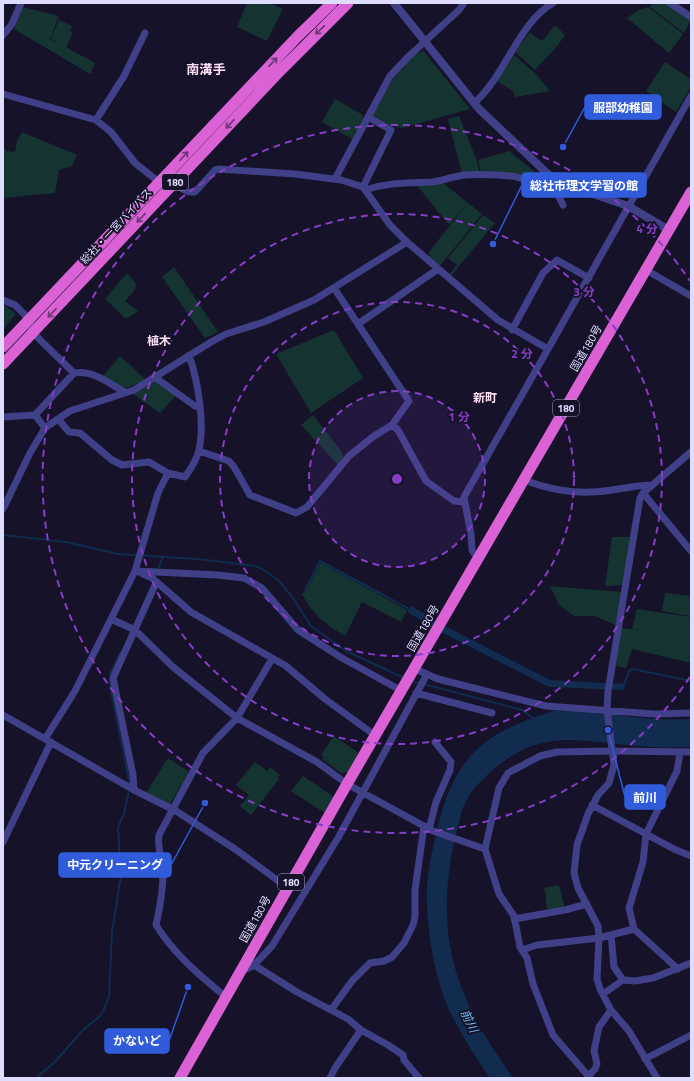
<svg xmlns="http://www.w3.org/2000/svg" width="694" height="1081" viewBox="0 0 694 1081" font-family="'Titillium Web','Noto Sans JP',sans-serif">
  <style>
    .green { fill: #153431 }
    .water { fill: #112c4f }
    .lines { fill: none; stroke-linecap: round; stroke-linejoin: round }
    .stream { stroke: #112c4f; stroke-width: 2 }
    .minor { stroke: #3f4087; stroke-width: 7 }
    .tertiary { stroke: #3f4087; stroke-width: 8 }
    .trunk { stroke: #da62d4; stroke-width: 11 }
    .oneway { stroke: #6e3676 }
    .ring { fill: none; stroke: #853ec5; stroke-width: 2; stroke-dasharray: 7 5 }
    .labels { text-anchor: middle; stroke-width: 4; stroke-linejoin: round; paint-order: stroke }
    .shield { fill: #15122a; stroke: #a2a0be; stroke-width: 1 }
    .shield-label { font-size: 10px; font-weight: bold; fill: #dfddfe }
    .street-label { font-size: 11px; fill: #dfddfe; stroke: #15122a }
    .neighbourhood-label { font-size: 12px; font-weight: bold; fill: #fedff4; stroke: #15122a }
    .water-label { font-size: 12px; font-style: italic; fill: #6fc1f9; stroke: #15122a }
    .quarter-label { font-size: 13px; font-weight: bold; fill: #fedff4; stroke: #15122a }
    .centre { fill: #853ec5; stroke: #15122a; stroke-width: 2 }
    .ring-label { font-size: 12px; text-anchor: middle; font-weight: bold; fill: #853ec5; stroke: #15122a; stroke-width: 4; stroke-linejoin: round; paint-order: stroke }
    .leader { fill: none; stroke: #305cdc; stroke-width: 1.5 }
    .callout-dot { fill: #305cdc; stroke: #15122a; stroke-width: 1.5 }
    .callout { fill: #305cdc; stroke: #305cdc; stroke-width: 1.5 }
    .callout-label { font-size: 12px; text-anchor: middle; font-weight: bold; fill: #fff }
  </style>
  <rect width="100%" height="100%" fill="#15122a"/>
  <path class="green" d="M 247,3 L 269,3 L 283,9 L 267,41 L 237,27 Z
    M 654,3 L 665,3 L 691,20 L 684,33 L 650,7 Z
    M 23,7 L 59,16 L 50,39 L 59,44 L 51,38 L 59,20 L 72,26 L 70,31 L 73,33 L 66,47 L 95,63 L 90,74 L 14,29 Z
    M 648,7 L 683,34 L 669,53 L 627,18 L 638,10 Z
    M 555,25 L 565,35 L 558,45 L 535,70 L 515,52 L 530,32 L 540,40 L 543,40 Z
    M 423,50 L 470,109 L 402,128 L 389,125 L 372,115 L 394,77 L 406,65 L 405,64 L 419,51 L 420,53 Z
    M 514,55 L 535,73 L 550,91 L 515,97 L 513,91 L 497,81 Z
    M 665,62 L 691,79 L 691,87 L 676,112 L 646,91 Z
    M 335,99 L 363,115 L 362,117 L 364,118 L 352,139 L 322,122 Z
    M 459,116 L 477,161 L 480,174 L 462,174 L 448,119 Z
    M 22,132 L 77,155 L 72,166 L 59,170 L 55,193 L 3,198 L 3,148 L 7,151 L 15,152 L 17,141 Z
    M 509,151 L 539,175 L 537,181 L 481,173 L 478,160 Z
    M 442,182 L 468,203 L 449,225 L 415,183 Z
    M 468,203 L 482,214 L 439,267 L 428,257 L 430,255 L 428,253 Z
    M 483,215 L 495,223 L 450,277 L 448,276 L 457,265 L 448,258 Z
    M 174,267 L 218,332 L 205,338 L 162,277 Z
    M 127,273 L 136,284 L 135,290 L 125,301 L 138,311 L 128,318 L 125,318 L 105,299 Z
    M 3,304 L 16,314 L 3,329 Z
    M 334,330 L 363,378 L 311,413 L 276,354 Z
    M 120,356 L 144,378 L 144,381 L 123,389 L 103,376 Z
    M 157,380 L 177,395 L 160,413 L 133,394 Z
    M 313,415 L 342,452 L 343,458 L 338,465 L 301,425 Z
    M 612,537 L 630,537 L 623,585 L 605,586 Z
    M 321,563 L 407,610 L 401,622 L 362,602 L 345,636 C 324,623 314,616 302,594 L 306,591 L 320,564 Z
    M 550,586 L 622,592 L 616,625 L 595,616 L 574,616 L 559,605 Z
    M 665,593 L 691,596 L 691,616 L 662,611 Z
    M 637,609 L 691,617 L 691,663 L 632,649 L 626,668 L 616,666 L 621,628 L 654,632 L 632,629 Z
    M 334,736 L 359,753 L 348,772 L 341,773 L 322,759 L 324,757 L 321,755 Z
    M 168,758 L 189,772 L 169,806 L 146,793 Z
    M 255,762 L 267,771 L 270,767 L 280,775 L 277,777 L 279,779 L 251,815 L 240,806 L 249,795 L 236,785 Z
    M 303,776 L 334,797 L 325,813 L 291,791 Z
    M 559,885 L 565,909 L 547,912 L 545,890 L 543,888 Z"/>
  <path class="water" d="M 411,606 L 447,627 L 550,680 L 625,684 L 624,690 L 549,687 L 443,633 L 407,612 Z
    M 553,711 C 599,710 645,722 691,719 L 691,747 C 667,748 643,747 618,744 C 590,741 562,736 534,745 C 511,753 479,778 467,799 C 461,810 459,823 456,834 C 444,884 442,937 461,986 C 473,1020 493,1049 513,1078 L 490,1078 C 476,1058 463,1038 452,1016 C 435,983 425,923 427,886 C 428,869 432,852 436,835 C 442,808 450,780 469,758 C 492,731 521,722 553,711 Z"/>
  <g class="lines">
    <path class="stream" d="M 3,535 L 66,542 L 118,554 L 198,559 L 255,566 L 264,570 L 279,581 L 293,598 L 311,626 L 346,651 L 404,678
      M 159,567 L 163,557
      M 305,590 L 320,561 L 411,610
      M 412,681 L 522,710 L 534,719
      M 623,686 L 630,670 L 633,669 L 691,681
      M 36,1078 L 56,1061 L 82,1031 L 99,1017 L 104,1009 L 109,997 L 112,932 L 121,875 L 118,827 L 124,814 L 130,785 L 110,686 L 111,672 L 121,652"/>
    <path class="minor" d="M 670,3 L 691,17
      M 3,35 L 12,24 L 21,3
      M 3,94 L 96,120 L 111,132 L 135,163 L 159,182 L 174,184 L 188,192 L 195,192 L 215,170 L 219,169 L 295,174 L 341,180 L 363,187 L 390,225 L 407,242 L 498,320 L 548,349 L 464,497 L 471,534 L 472,550 L 478,559
      M 474,103 C 504,78 519,22 553,3
      M 96,120 L 124,76 L 145,33
      M 553,177 L 553,185 L 563,205
      M 335,179 L 390,76 L 408,57 L 459,10 L 464,3
      M 363,187 L 391,130 L 368,117
      M 365,190 C 390,182 406,183 432,182 C 443,181 453,176 465,175 C 479,174 496,175 510,176 C 528,177 537,190 553,177
      M 646,270 L 691,296
      M 3,300 L 15,305 L 29,319 L 33,333 L 74,373 C 93,370 109,383 124,392
      M 358,324 L 438,269
      M 512,330 L 543,273 L 557,260 L 589,278
      M 548,349 L 691,96
      M 156,378 L 195,406 L 200,408
      M 35,415 L 74,373
      M 3,417 L 35,415 L 45,428
      M 58,419 L 69,432 L 80,433 L 112,460 L 122,465 L 149,462 L 168,473 L 185,477 C 190,470 197,459 199,450 C 205,423 198,381 189,355
      M 392,425 L 398,430 L 426,481 L 454,501 L 464,502
      M 199,451 L 229,461 L 234,467 L 250,495 L 296,513 L 307,507 L 349,456 L 374,436 L 392,425 L 409,401 L 334,288
      M 524,480 C 545,488 568,493 591,492 C 611,492 632,485 652,485
      M 643,493 L 691,551
      M 3,509 L 30,453 L 45,428 L 58,419 L 70,411 L 134,390 L 211,342 L 226,334 L 264,322 L 314,300 L 407,242
      M 135,571 L 218,575 L 244,578 L 262,588 L 298,630 L 342,658 L 402,691
      M 139,572 L 152,578 L 191,612 L 286,666 L 325,699 L 376,736
      M 111,619 L 135,630 L 173,667 L 237,718 L 317,762 L 347,784 L 433,831 L 485,849
      M 415,669 L 438,679 L 546,706 L 654,714 L 691,713
      M 416,693 L 492,713
      M 3,715 L 134,790 L 176,811 L 235,849 L 288,888
      M 45,739 L 75,691 L 135,571 L 158,493 L 168,473
      M 134,790 L 133,775 L 113,678 L 156,583
      M 592,805 L 674,849 L 691,856
      M 429,829 L 436,802 L 450,770 L 451,762 L 435,742
      M 3,842 L 51,742
      M 514,919 L 565,910 L 587,904
      M 611,935 L 614,967 L 623,980
      M 522,950 L 537,945 L 599,938 L 634,929
      M 254,965 L 297,992 L 348,1019 L 361,1030 L 335,1068 L 330,1078
      M 242,968 L 247,969 L 254,965 L 272,946 L 338,838 L 427,674
      M 678,969 L 634,929 L 629,908 L 643,862 L 646,834 L 677,771 L 680,753
      M 603,994 L 623,980 L 635,981 L 653,978 L 691,963
      M 226,997 C 200,976 174,954 156,925 C 160,908 163,889 163,872 C 162,859 157,848 159,835 L 203,753 L 237,718 L 272,659
      M 331,1010 L 352,981 L 370,963 L 384,961 L 392,957 L 404,943 L 413,925 L 415,917 L 415,890 L 424,826
      M 361,1030 L 388,1045 L 403,1055 L 404,1060 L 419,1078
      M 645,1059 L 691,1035
      M 588,1076 L 595,1069 L 597,1064 L 594,1051 L 599,1027 L 611,1010
      M 590,1078 L 553,1035 L 533,984 L 527,958 L 520,947 L 514,916 L 499,894 L 485,849 L 499,788 L 508,773 L 540,756 L 557,752 L 612,751 L 691,752
      M 657,1078 L 629,1031 L 611,1010 L 600,989 L 597,979 L 599,938 L 598,926 L 578,888 L 574,873 L 577,845 L 588,814 L 598,795 L 609,783 L 614,765 L 607,710 L 608,691 L 640,498 L 643,493 L 691,452"/>
    <path class="tertiary" d="M 394,3 L 479,109 L 549,175 L 593,194 L 628,206 L 669,230"/>
    <path class="trunk" d="M 3,347 L 298,36 L 332,3
      M 3,364 L 280,71 L 348,3
      M 180,1078 L 347,784 L 691,192"/>
  </g>
  <defs><path id="oneway-shaft" d="M-6 0H5M1.5-3L5.5 0L1.5 3" fill="none" stroke-width="1.6" stroke-linecap="round" stroke-linejoin="round"/></defs>
  <g class="oneway">
    <use href="#oneway-shaft" transform="translate(320 30) rotate(136)"/>
    <use href="#oneway-shaft" transform="translate(273 62) rotate(-47)"/>
    <use href="#oneway-shaft" transform="translate(230 124) rotate(133)"/>
    <use href="#oneway-shaft" transform="translate(184 156) rotate(-47)"/>
    <use href="#oneway-shaft" transform="translate(141 218) rotate(133)"/>
    <use href="#oneway-shaft" transform="translate(52 313) rotate(133)"/>
  </g>
  <circle cx="397" cy="479" r="88" fill="#853ec5" fill-opacity=".12"/>
  <g class="ring">
    <circle cx="397" cy="479" r="88"/>
    <circle cx="397" cy="479" r="177"/>
    <circle cx="397" cy="479" r="265"/>
    <path d="M690 677A354 354 0 1 1 690 281"/>
  </g>
  <g class="labels">
    <g class="shield">
      <rect x="162" y="174" width="26" height="16" rx="3"/>
      <rect x="553" y="400" width="26" height="16" rx="3"/>
      <rect x="278" y="874" width="26" height="16" rx="3"/>
    </g>
    <g class="shield-label">
      <text x="175" y="186">180</text>
      <text x="566" y="412">180</text>
      <text x="291" y="886">180</text>
    </g>
    <g class="street-label">
      <text transform="translate(116 226) rotate(-47)" y="4">総社・一宮バイパス</text>
      <text transform="translate(586 348) rotate(-60)" y="4">国道180号</text>
      <text transform="translate(423 628) rotate(-60)" y="4">国道180号</text>
      <text transform="translate(255 919) rotate(-61)" y="4">国道180号</text>
    </g>
    <g class="neighbourhood-label">
      <text x="159" y="345">植木</text>
      <text x="485" y="402">新町</text>
    </g>
    <g class="water-label">
      <text transform="translate(469 1021) rotate(64)" y="4">前川</text>
    </g>
    <g class="quarter-label">
      <text x="206" y="74">南溝手</text>
    </g>
  </g>
  <circle cx="397" cy="479" r="6" class="centre"/>
  <g class="ring-label">
    <text x="647" y="233">4 分</text>
    <text x="584" y="296">3 分</text>
    <text x="522" y="358">2 分</text>
    <text x="459" y="421">1 分</text>
  </g>
  <path class="leader" d="M563 147L585 107M493 244L522 185M608 730L625 797M205 803L171 865M188 987L169 1041"/>
  <g class="callout-dot">
    <circle cx="563" cy="147" r="4"/>
    <circle cx="493" cy="244" r="4"/>
    <circle cx="608" cy="730" r="4"/>
    <circle cx="205" cy="803" r="4"/>
    <circle cx="188" cy="987" r="4"/>
  </g>
  <g class="callout">
    <rect x="585" y="95" width="76" height="24" rx="4"/>
    <rect x="522" y="173" width="124" height="24" rx="4"/>
    <rect x="625" y="785" width="40" height="24" rx="4"/>
    <rect x="59" y="853" width="112" height="24" rx="4"/>
    <rect x="105" y="1029" width="64" height="24" rx="4"/>
  </g>
  <g class="callout-label">
    <text x="623" y="112">服部幼稚園</text>
    <text x="584" y="190">総社市理文学習の館</text>
    <text x="645" y="802">前川</text>
    <text x="115" y="869">中元クリーニング</text>
    <text x="137" y="1045">かないど</text>
  </g>
  <rect width="694" height="1081" fill="none" stroke="#dfddfe" stroke-width="8"/>
</svg>
